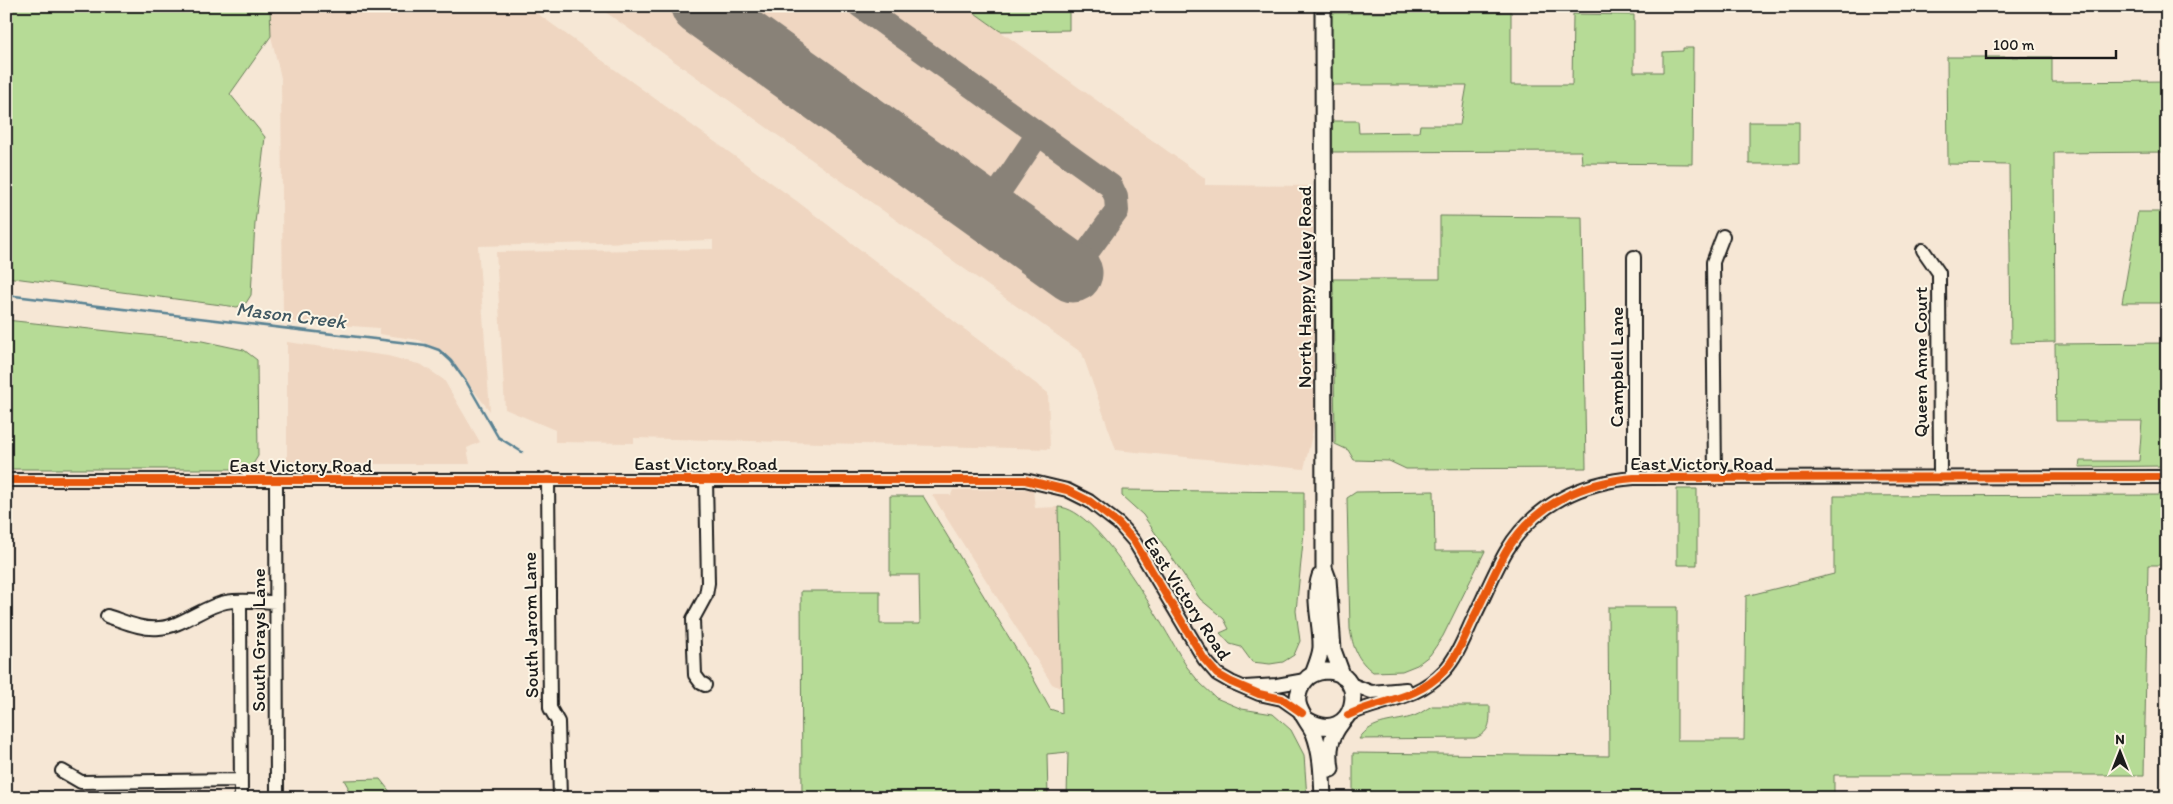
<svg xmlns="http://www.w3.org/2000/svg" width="2173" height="804" viewBox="0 0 2173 804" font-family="Itim,sans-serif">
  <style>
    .built { fill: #efd6c1 }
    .green { fill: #b6db96; stroke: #697c59 }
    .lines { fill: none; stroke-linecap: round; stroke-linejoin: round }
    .stream { stroke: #598293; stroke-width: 2.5 }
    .taxiway { stroke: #898278; stroke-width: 24 }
    .runway { stroke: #898278; stroke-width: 59 }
    .minor-casing { stroke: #1c1c1c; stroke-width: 16 }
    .major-casing { stroke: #1c1c1c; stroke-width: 19 }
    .minor { stroke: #fcf5e5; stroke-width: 12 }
    .major { stroke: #fcf5e5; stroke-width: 15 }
    .cycleway-casing { stroke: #fcf5e5; stroke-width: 11 }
    .cycleway { stroke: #e8590c; stroke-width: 8 }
    .labels { text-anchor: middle; stroke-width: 4; stroke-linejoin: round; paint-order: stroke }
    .street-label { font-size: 19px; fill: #1c1c1c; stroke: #fcf5e5 }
    .water-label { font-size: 20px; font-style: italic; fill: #405862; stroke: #fcf5e5 }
  </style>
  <rect width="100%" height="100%" fill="#f6e7d5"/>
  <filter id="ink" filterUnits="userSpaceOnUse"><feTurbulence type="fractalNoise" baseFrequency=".02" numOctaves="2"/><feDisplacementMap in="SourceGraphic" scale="10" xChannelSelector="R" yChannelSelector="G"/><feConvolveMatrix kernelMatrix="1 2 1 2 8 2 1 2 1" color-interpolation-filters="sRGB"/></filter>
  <g filter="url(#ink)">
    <path class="built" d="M 270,6 L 527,6 L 798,202 L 1048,393 L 1050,449 L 634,438 L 634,443 L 555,442 L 555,430 L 505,409 L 496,252 L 713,249 L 713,240 L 478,246 L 490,411 L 442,351 L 419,340 L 379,334 L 379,328 L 283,321 L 281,78 L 271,36 Z
      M 597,6 L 965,6 L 1205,178 L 1205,185 L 1313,186 L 1315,422 L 1304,469 L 1116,450 L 1082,353 Z
      M 287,342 L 388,356 L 422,365 L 444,380 L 480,442 L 467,448 L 470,464 L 287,464 Z
      M 1033,489 L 1035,508 L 1058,507 L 1062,689 L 1052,684 L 932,495 L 951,495 L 953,490 Z"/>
    <path class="green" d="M 6,6 L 270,6 L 271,36 L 230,94 L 265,137 L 255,223 L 251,295 L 246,303 L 237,307 L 6,277 Z
      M 965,6 L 1069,6 L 1069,30 L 1000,31 Z
      M 1511,12 L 1511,85 L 1572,85 L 1573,14 L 1634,15 L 1634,72 L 1663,72 L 1663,52 L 1683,51 L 1683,48 L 1693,48 L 1692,164 L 1582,163 L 1581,151 L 1332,152 L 1332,121 L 1358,121 L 1359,133 L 1419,132 L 1420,125 L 1460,125 L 1467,85 L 1332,85 L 1331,13 Z
      M 1947,57 L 2052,57 L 2052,82 L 2167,81 L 2167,152 L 2054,153 L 2055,342 L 2011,343 L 2009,165 L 1948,164 Z
      M 1749,122 L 1799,122 L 1799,164 L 1749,164 Z
      M 2138,212 L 2167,212 L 2167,303 L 2122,303 Z
      M 1440,216 L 1582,217 L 1586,468 L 1406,469 L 1389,461 L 1354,460 L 1348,450 L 1335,444 L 1333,279 L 1440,279 Z
      M 6,320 L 202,341 L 244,350 L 257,360 L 258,456 L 250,469 L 6,469 Z
      M 2167,343 L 2167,422 L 2162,466 L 2079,467 L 2080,461 L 2139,461 L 2142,421 L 2056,421 L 2055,344 Z
      M 1677,489 L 1697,489 L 1697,565 L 1677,565 Z
      M 1122,490 L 1304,492 L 1304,532 L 1296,611 L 1300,641 L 1294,655 L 1283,662 L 1270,664 L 1252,662 L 1241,647 L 1230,644 L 1220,633 L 1229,629 L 1224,619 L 1200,599 L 1143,515 L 1122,496 Z
      M 1434,491 L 1435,551 L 1485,551 L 1443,636 L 1430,655 L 1417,665 L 1402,671 L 1373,672 C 1357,660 1353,647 1350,629 L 1347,498 L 1356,492 Z
      M 2167,495 L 2167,565 L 2148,565 L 2144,775 L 1834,775 L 1834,798 L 1353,798 L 1353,753 L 1609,756 L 1608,607 L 1677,607 L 1677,740 L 1744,740 L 1746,596 L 1834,574 L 1834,496 Z
      M 890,496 L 923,496 L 1027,667 L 1050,709 L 1062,713 L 1058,507 C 1100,507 1166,633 1187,667 L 1200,683 L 1216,698 L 1242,709 L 1273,714 L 1291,730 L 1304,755 L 1307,798 L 1067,798 L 1068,752 L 1047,754 L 1048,798 L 802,798 L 801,591 L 880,591 L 880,624 L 920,624 L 919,575 L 890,575 Z
      M 1432,706 L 1490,706 C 1490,722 1491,732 1475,738 L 1359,739 C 1372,719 1395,723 1414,716 C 1420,714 1426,709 1432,706 Z
      M 380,779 L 395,798 L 346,798 L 348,787 L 344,780 Z"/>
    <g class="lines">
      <path class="stream" d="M 6,295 L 425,345 L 439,350 L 451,361 L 467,383 L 498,437 L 522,452"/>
      <path class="taxiway" d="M 860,6 L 1111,186 L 1116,197 L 1117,211 L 1085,255 L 1063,266
        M 986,211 L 1038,134"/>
      <path class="runway" d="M 700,6 L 1073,273"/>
      <defs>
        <path id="minor" d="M 1923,250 L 1939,273 L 1940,478
          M 1634,257 L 1634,478
          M 548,479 L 550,708 L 558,722 L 560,798
          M 1715,479 L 1713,262 L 1723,236
          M 6,480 L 1025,480 L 1067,490 L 1089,501 L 1119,524 L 1134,541 L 1204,659 L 1217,674 L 1231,682 L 1259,694 L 1282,699 L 1302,713
          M 276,481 L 277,798
          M 240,601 L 241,798
          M 107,616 C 123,621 142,630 159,628 C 181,627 204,606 226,602 C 242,599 261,602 276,602
          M 1348,683 L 1371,692 L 1406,689
          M 705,685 L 701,683 L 695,675 L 693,619 L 706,595 L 708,583 L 706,479
          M 1245,687 L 1277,685 L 1305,680
          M 1348,715 C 1383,699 1415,701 1444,671 C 1458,656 1466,633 1475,615 C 1486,593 1495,570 1507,550 C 1535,504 1583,482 1634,478 L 2167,477
          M 62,771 L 81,782 L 241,780"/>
        <path id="major" d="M 1323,6 L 1324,568 L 1328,579 L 1333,650 L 1343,677
          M 1313,674 C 1316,666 1320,657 1321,648 C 1322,624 1312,599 1320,576
          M 1307,720 C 1355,749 1372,670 1325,671 C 1317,672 1309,675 1305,681 C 1300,687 1297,695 1298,703 C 1300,714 1309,723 1314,733 C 1322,754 1322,776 1323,798
          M 1331,769 C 1328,750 1330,737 1342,722"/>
      </defs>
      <use href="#minor" class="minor-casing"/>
      <use href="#major" class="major-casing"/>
      <use href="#minor" class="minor"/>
      <use href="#major" class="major"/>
      <defs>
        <path id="cycleway" d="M 6,480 L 1025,480 L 1067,490 L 1089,501 L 1119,524 L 1134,541 L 1204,659 L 1217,674 L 1231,682 L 1259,694 L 1282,699 L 1302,713
          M 1348,715 C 1383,699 1415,701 1444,671 C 1458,656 1466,633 1475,615 C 1486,593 1495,570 1507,550 C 1535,504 1583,482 1634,478 L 2167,477"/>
      </defs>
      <use href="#cycleway" class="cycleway-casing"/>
      <use href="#cycleway" class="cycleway"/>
    </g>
  </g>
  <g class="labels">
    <g class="street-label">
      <text transform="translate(1304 287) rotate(-90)" y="7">North Happy Valley Road</text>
      <text transform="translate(1920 362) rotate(-90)" y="7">Queen Anne Court</text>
      <text transform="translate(1616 367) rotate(-90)" y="7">Campbell Lane</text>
      <text x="706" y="470">East Victory Road</text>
      <text x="1702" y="470">East Victory Road</text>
      <text x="301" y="472">East Victory Road</text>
      <text transform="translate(1188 598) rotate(57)" y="7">East Victory Road</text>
      <text transform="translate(530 625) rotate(-91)" y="7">South Jarom Lane</text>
      <text transform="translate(258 640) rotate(-90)" y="7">South Grays Lane</text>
    </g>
    <g class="water-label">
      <text transform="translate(291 315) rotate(7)" y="7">Mason Creek</text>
    </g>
  </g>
  <rect width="2173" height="804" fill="none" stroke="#fcf5e5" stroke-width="25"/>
  <rect x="12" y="12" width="2148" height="779" fill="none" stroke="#1c1c1c" stroke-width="2" filter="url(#ink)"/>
  <g transform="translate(2120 752)" stroke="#fcf5e5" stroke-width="4" paint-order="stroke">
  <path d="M0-4L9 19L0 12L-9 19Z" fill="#1c1c1c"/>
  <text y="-8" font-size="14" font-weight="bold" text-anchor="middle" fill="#1c1c1c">N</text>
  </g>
  <path d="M1986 50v8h130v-8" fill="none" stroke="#1c1c1c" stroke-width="2.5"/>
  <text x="1993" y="50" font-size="15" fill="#1c1c1c" stroke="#fcf5e5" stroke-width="4" paint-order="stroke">100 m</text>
</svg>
